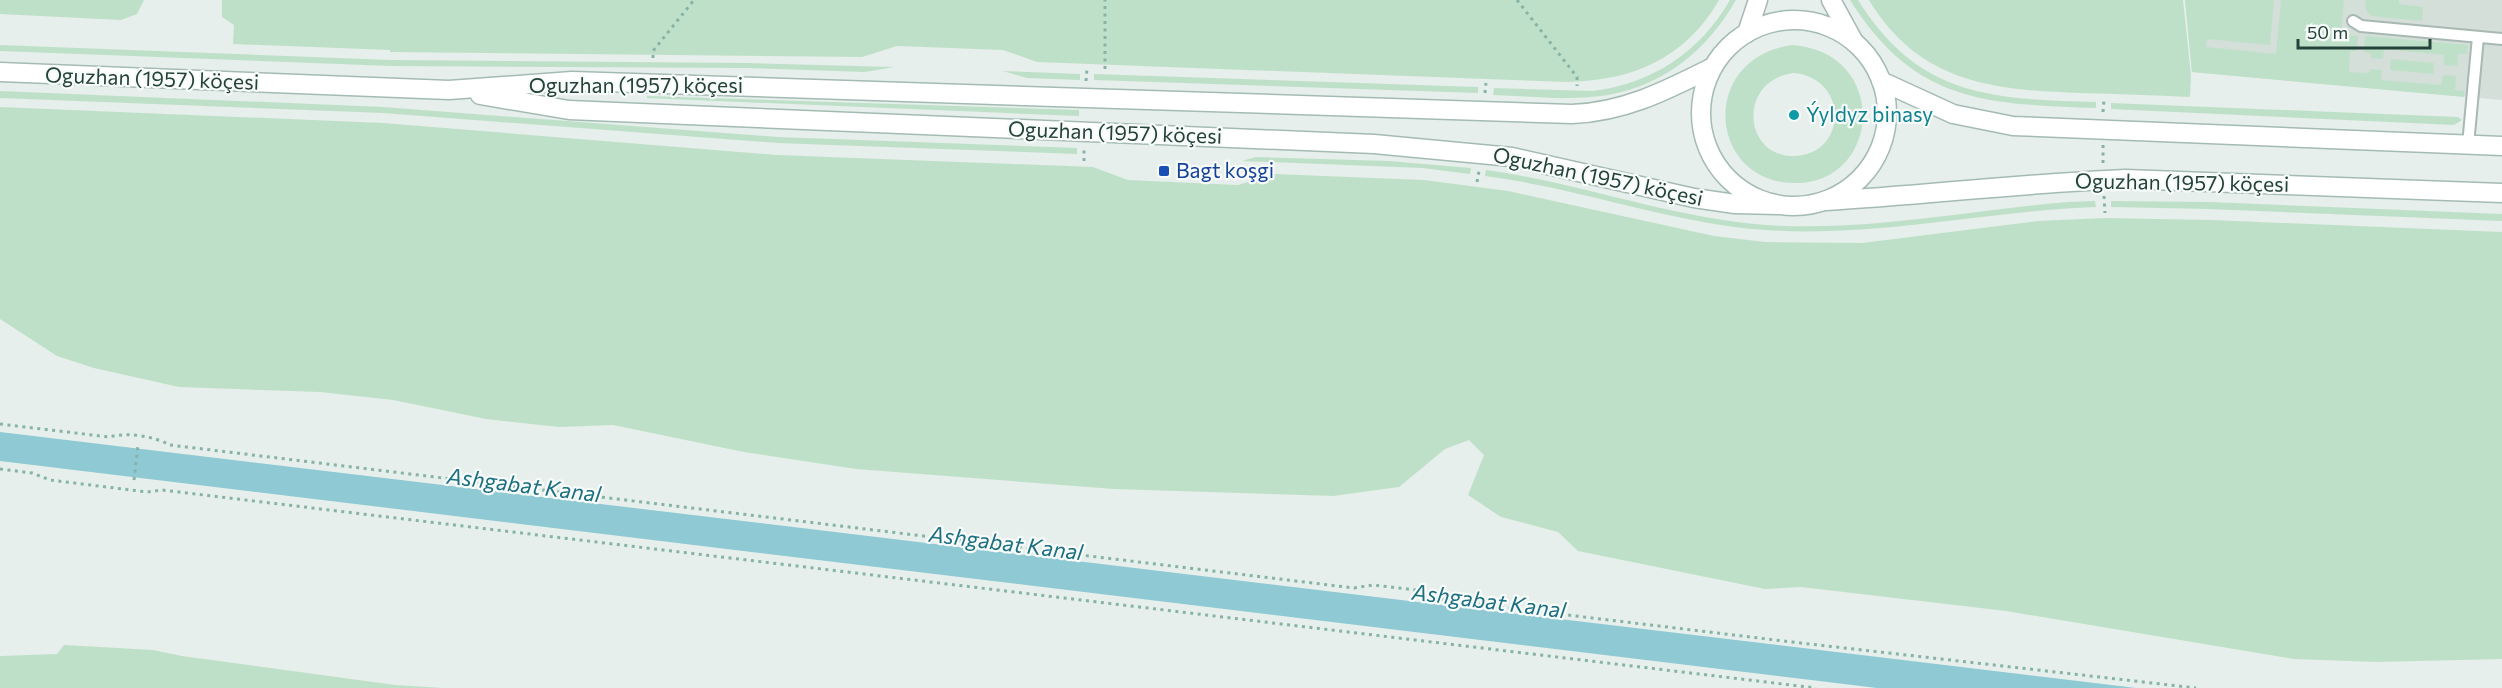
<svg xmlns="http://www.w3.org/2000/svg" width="2502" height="688" viewBox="0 0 2502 688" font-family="Commissioner,sans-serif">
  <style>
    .built { fill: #d4dfda }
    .green { fill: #bfe0c8; fill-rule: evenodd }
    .water { fill: #8ec9d4 }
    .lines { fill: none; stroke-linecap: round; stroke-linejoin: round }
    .service-casing { stroke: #a8b8b2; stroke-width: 14 }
    .tertiary-casing { stroke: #a8b8b2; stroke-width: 21 }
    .secondary-casing { stroke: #a4bbb3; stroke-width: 21 }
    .path { stroke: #86b3a5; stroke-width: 3; stroke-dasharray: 3 4.5; stroke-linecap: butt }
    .service { stroke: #fff; stroke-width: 10 }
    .tertiary { stroke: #fff; stroke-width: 18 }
    .secondary { stroke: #fff; stroke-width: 18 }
    .culture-dot { fill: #0f9aa8; stroke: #f7fbf9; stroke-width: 2 }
    .transit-dot { fill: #1a4fb4; stroke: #f7fbf9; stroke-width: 2 }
    .labels { text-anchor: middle; stroke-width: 4.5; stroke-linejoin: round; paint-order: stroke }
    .street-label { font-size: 21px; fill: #24423a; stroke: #f7fbf9 }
    .culture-label { font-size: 21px; fill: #0d838f; stroke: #f7fbf9; text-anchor: start }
    .transit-label { font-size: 21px; fill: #164399; stroke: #f7fbf9; text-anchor: start }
    .water-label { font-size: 22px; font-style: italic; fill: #1c6f80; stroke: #f7fbf9 }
  </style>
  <rect width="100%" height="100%" fill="#e6efeb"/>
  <path class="built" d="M 2185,0 L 2502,0 L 2502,100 L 2192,72 Z"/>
  <path class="green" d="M 0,0 L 144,0 L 137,14 L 121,20 L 0,14 Z
    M 222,0 L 1719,0 C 1685,59 1632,81 1566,82 L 1037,62 L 1003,50 L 897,46 L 862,57 L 390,52 L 390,50 L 233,44 L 234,25 L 222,17 Z
    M 1730,0 L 1736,0 C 1708,49 1665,85 1608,95 C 1571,101 1531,96 1493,95 L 1494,88 L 1592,91 C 1652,84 1700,52 1730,0 Z
    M 1850,0 L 1858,0 C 1919,97 1991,99 2096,102 L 2096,108 C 1985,104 1915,103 1850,0 Z
    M 1869,0 L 2183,0 L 2191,75 L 2190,97 C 2154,95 2117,94 2080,93 C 1993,90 1919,83 1869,0 Z
    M 2185,0 L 2274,0 L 2270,45 L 2207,39 L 2206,47 L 2276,54 L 2281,0 L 2344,0 L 2341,34 L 2358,36 L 2357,51 L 2350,51 L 2349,72 L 2369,73 L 2370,69 L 2382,70 L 2381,80 L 2441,85 L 2443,75 L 2456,76 L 2455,90 L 2464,91 L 2464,97 L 2192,72 Z
    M 2365,0 L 2399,0 L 2399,4 L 2423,7 L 2422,21 L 2371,16 L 2366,10 Z
    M 2365,36 L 2468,45 L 2467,54 L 2458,54 L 2457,66 L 2444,65 L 2444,55 L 2384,49 L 2383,59 L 2371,58 L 2371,53 L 2364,52 Z
    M 0,45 L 391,60 L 746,63 L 894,67 L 865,72 L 746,68 L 391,66 L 0,51 Z
    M 1792,45 C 1891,52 1881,185 1794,183 C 1708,182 1698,58 1792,45 ZM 1793,73 C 1849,77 1848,154 1795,156 C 1743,158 1737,81 1793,73 Z
    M 2391,59 L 2434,63 L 2433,74 L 2390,70 Z
    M 1003,71 L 1080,74 L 1080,80 L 1027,78 Z
    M 1094,74 L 1478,87 L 1478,93 L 1094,80 Z
    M 0,91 L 383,107 L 778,137 L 1077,148 L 1077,154 L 777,143 L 383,113 L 0,98 Z
    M 647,96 L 1079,110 L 1079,116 L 647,98 Z
    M 2111,103 L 2458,117 L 2462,120 L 2454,125 L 2111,109 Z
    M 0,107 L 383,123 L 777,155 L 1093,167 L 1128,180 L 1238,185 L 1275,174 L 1424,180 L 1508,191 L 1714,236 L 1765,242 L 1862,243 L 2038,221 L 2105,218 L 2211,220 L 2502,232 L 2502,659 L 2376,662 L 2294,659 L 2006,611 L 1801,587 L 1765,589 L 1578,551 L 1558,532 L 1501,517 L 1468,495 L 1484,455 L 1469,440 L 1445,449 L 1399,487 L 1333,496 L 1114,489 L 856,469 L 744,452 L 613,425 L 559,427 L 486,419 L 393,400 L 320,392 L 179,387 L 94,368 L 57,356 L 0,319 Z
    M 1256,157 L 1389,161 L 1471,168 L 1470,174 L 1422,168 L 1242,161 Z
    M 1486,170 C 1580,183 1671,218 1766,225 C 1868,232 1968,210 2069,202 L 2095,201 L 2096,207 C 1985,211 1877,238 1765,230 C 1670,223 1580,188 1485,176 Z
    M 2111,201 L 2209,202 L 2502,214 L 2502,221 L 2208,209 L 2111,207 Z
    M 64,645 L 153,650 L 182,656 L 395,685 L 444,688 L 0,688 L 0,656 L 57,654 Z"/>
  <path class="water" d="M 0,432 L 2136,688 L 1877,688 L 0,461 Z"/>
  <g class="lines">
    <defs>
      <path id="service" d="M 2353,21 L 2361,26 L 2502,39
        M 2468,145 L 2478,37"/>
      <path id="tertiary" d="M 1831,0 L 1854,42
        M 1747,33 L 1758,0"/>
      <path id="secondary" d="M1701 113a93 93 0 1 1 186 0a93 93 0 1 1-186 0Z
        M 0,72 L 449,90 L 572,81 L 1572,114 C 1625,112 1667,90 1713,67
        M 1881,81 L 1953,114 L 2013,126 L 2502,146
        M 480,95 L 569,110 L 1374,144 L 1512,157 L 1694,198 L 1735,204 L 1778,205
        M 1826,201 C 1926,195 2025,183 2125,179 L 2502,193"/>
    </defs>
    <use href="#service" class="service-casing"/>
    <use href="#tertiary" class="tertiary-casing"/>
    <use href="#secondary" class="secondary-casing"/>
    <path class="path" d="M 1517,0 L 1577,77 L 1577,86
      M 653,58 L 653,51 L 694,0
      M 1105,69 L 1105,0
      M 1086,81 L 1087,68
      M 1485,93 L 1486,83
      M 2103,112 L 2104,99
      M 2103,145 L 2103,163
      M 1084,161 L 1084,148
      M 1477,182 L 1479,171
      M 2104,196 L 2105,213
      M 0,424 L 109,437 C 128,432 153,436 170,445 L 1354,588 L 1373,585 L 1416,590 L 1435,598 L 1476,604 L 1792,642 L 2196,688
      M 0,469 L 32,473 L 50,480 L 147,492 L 162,490 L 1816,688
      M 134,480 L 138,445"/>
    <use href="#service" class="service"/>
    <use href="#tertiary" class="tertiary"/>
    <use href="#secondary" class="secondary"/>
  </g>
  <circle class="culture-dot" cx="1794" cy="115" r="6"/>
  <rect class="transit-dot" x="1158" y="165" width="12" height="12" rx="3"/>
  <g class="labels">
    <g class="street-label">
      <text transform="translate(152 79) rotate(2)" y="7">Oguzhan (1957) köçesi</text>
      <text x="636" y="93">Oguzhan (1957) köçesi</text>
      <text transform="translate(1115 133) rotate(2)" y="7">Oguzhan (1957) köçesi</text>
      <text transform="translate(1598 177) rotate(12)" y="7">Oguzhan (1957) köçesi</text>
      <text transform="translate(2182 183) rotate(1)" y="7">Oguzhan (1957) köçesi</text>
    </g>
    <g class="culture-label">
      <text x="1806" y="122">Ýyldyz binasy</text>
    </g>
    <g class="transit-label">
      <text x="1176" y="178">Bagt koşgi</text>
    </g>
    <g class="water-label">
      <text transform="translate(524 485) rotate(7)" y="8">Ashgabat Kanal</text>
      <text transform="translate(1006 543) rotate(7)" y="8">Ashgabat Kanal</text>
      <text transform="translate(1489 601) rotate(7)" y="8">Ashgabat Kanal</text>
    </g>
  </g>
  <path d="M2298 39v9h132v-9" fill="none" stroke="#24423a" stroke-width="3"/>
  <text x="2307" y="39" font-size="18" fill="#24423a" stroke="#f7fbf9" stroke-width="4.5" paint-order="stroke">50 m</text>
</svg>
